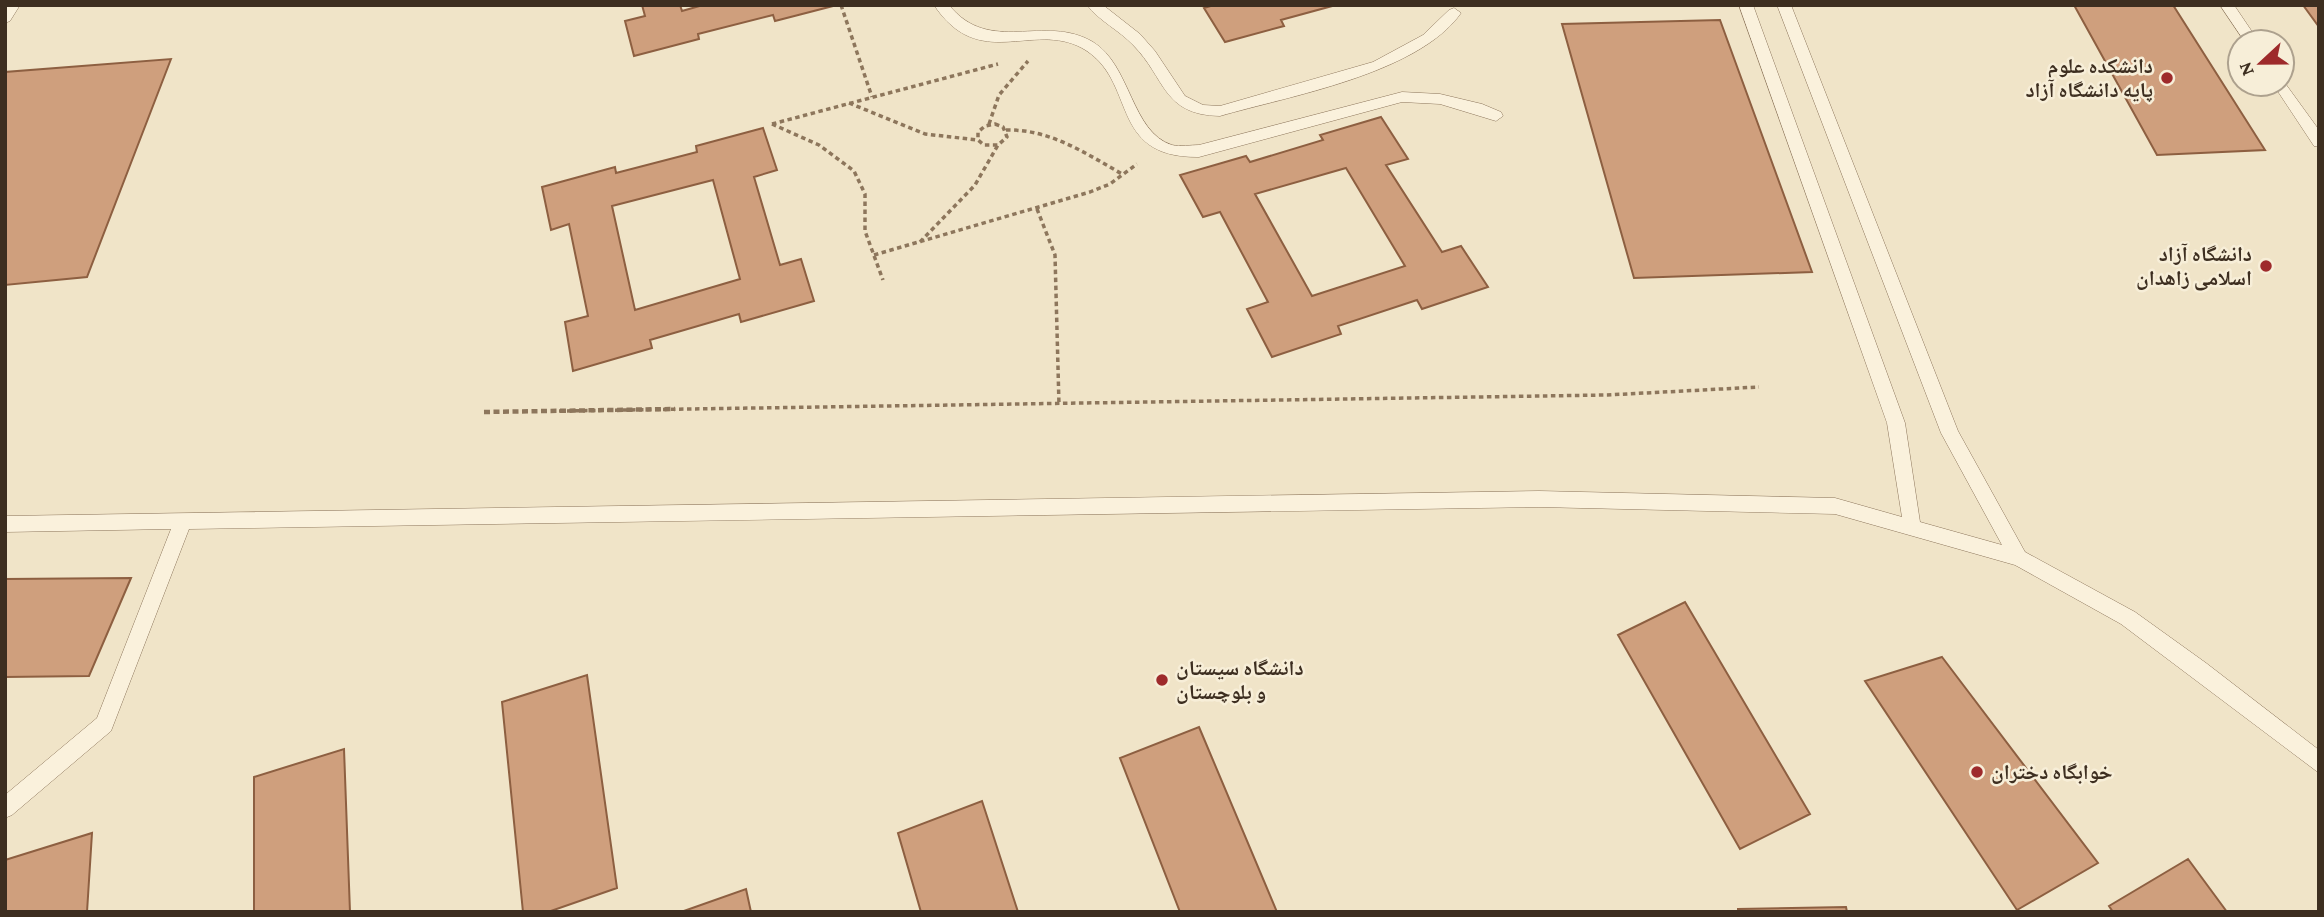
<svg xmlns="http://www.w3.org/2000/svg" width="2324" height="917" viewBox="0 0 2324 917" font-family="'Crimson Pro','Noto Naskh Arabic',serif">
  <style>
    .building { fill: #cf9f7d; stroke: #8d5f41; stroke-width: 2; fill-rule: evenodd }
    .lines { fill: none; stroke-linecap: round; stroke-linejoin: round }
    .lane-casing { stroke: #8d765c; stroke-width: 1 }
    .path-far1 { stroke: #8d765c; stroke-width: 3.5; stroke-dasharray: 4.5 3.5; stroke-linecap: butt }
    .path { stroke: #8d765c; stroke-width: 4.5; stroke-dasharray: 6 3.5; stroke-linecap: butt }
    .lane { fill: #faf1dc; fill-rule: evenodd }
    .poi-dot { fill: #9e2a2b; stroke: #f7eed8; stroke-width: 2.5 }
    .labels { text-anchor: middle; stroke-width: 5; stroke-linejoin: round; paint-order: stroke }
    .poi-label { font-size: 21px; font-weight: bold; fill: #3d2e20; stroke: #f7eed8; text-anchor: end }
  </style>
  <rect width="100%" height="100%" fill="#f0e4c8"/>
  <path class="building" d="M 642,5 L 680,5 L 682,11 L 703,5 L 837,5 L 775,21 L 773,15 L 698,34 L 699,39 L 634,56 L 625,21 L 645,16 Z
    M 1214,5 L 1336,5 L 1281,20 L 1284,26 L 1225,42 L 1204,8 Z
    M 2074,5 L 2173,5 L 2265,150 L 2157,155 Z
    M 2303,5 L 2319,5 L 2319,27 Z
    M 1720,20 L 1812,272 L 1634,278 L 1562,24 Z
    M 171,59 L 87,277 L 5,285 L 5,72 Z
    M 1381,117 L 1408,159 L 1386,165 L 1442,252 L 1461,246 L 1488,287 L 1422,309 L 1417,300 L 1338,326 L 1341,334 L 1272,357 L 1247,309 L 1268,302 L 1220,212 L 1203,217 L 1180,175 L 1246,156 L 1250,162 L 1323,140 L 1320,135 ZM 1346,168 L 1405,266 L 1312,296 L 1255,194 Z
    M 763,128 L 777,170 L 754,177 L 780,265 L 801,259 L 814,301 L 741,322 L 739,314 L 650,340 L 652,348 L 573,371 L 565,322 L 588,316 L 569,224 L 551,230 L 542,187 L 615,167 L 616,173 L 697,152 L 696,146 ZM 713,180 L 740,279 L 635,310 L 612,206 Z
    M 131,578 L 89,676 L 5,677 L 5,579 Z
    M 1685,602 L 1810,814 L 1740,849 L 1618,635 Z
    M 1942,657 L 2098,863 L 2017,910 L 1865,681 Z
    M 587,675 L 617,888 L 548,912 L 523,912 L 502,702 Z
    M 1199,727 L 1277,912 L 1180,912 L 1120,758 Z
    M 344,749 L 350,912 L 254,912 L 254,777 Z
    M 982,801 L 1018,912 L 921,912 L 898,833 Z
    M 92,833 L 87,912 L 5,912 L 5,860 Z
    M 2188,859 L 2227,912 L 2113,912 L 2109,906 Z
    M 746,889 L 751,912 L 681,912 Z
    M 1846,907 L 1847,912 L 1738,912 L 1738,909 Z"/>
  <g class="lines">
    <defs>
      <path id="lane" d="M 20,5 L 10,21 L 5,23 L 6,5 Z
        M 934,5 L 949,5 C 990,56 1044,13 1093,42 C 1131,65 1131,132 1172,145 C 1180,147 1191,145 1199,145 L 1402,92 L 1440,94 L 1482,104 L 1501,112 L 1503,116 L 1496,121 L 1440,104 L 1402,102 L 1199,157 C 1106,158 1139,80 1082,48 C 1032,21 979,73 934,5 Z
        M 1087,5 L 1103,5 L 1140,34 L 1155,51 L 1185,96 L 1203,105 L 1220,106 L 1373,62 L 1423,35 L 1449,10 L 1454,8 L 1461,13 C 1418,74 1289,96 1220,116 C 1162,115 1166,78 1133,45 C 1119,30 1099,21 1087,5 Z
        M 1739,5 L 1753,5 L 1905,423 L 1920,522 L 2002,545 L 1941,433 L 1777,5 L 1791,5 L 1958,431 L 2025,552 L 2135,612 L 2206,663 L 2319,750 L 2319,773 L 2121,624 L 2015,565 L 1835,514 L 1539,507 L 189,529 L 111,731 L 12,815 L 5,818 L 5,795 L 97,718 L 171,529 L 5,532 L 5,516 L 1539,491 L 1835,498 L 1902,517 L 1887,423 Z
        M 2220,5 L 2234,5 L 2259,42 L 2245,42 Z
        M 2282,79 L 2319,130 L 2319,147 L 2314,146 L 2273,84 L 2282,84 Z"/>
    </defs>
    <use href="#lane" class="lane-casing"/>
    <path class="path-far1" d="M 841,5 L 872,97
      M 849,103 L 925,134 L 978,140
      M 772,124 L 998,64
      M 772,124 L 819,145 L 854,171 L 865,194 L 865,231 L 883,280
      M 989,124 L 999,95 L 1028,61
      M 995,124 L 1003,127 L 1007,137 L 998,145 L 984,145 L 978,140 L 978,132 L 985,126 Z
      M 1006,130 C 1050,129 1085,153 1122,174
      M 1037,209 L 1055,255 L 1059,405
      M 920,242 L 975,185 L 998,145
      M 874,255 L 1090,192 L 1110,184 L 1137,164
      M 559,411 L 1607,395 L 1759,387"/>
    <path class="path" d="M 484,412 L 675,409"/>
    <use href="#lane" class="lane"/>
  </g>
  <g class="poi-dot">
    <circle cx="2167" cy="78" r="7"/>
    <circle cx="2266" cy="266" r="7"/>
    <circle cx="1162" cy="680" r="7"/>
    <circle cx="1977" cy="772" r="7"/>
  </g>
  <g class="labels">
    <g class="poi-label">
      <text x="2153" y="73">دانشکده علوم<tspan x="2153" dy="24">پایه دانشگاه آزاد</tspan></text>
      <text x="2252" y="261">دانشگاه آزاد<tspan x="2252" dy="24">اسلامی زاهدان</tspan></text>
      <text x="1176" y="675" text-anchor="start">دانشگاه سیستان<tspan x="1176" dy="24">و بلوچستان</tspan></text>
      <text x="1991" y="779" text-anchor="start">خوابگاه دختران</text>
    </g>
  </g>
  <rect width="2324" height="917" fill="none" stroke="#3d2e20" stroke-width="14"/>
  <g transform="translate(2261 63) rotate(248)"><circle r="33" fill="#f7eed8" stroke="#ada18e" stroke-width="2"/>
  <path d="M0-5L12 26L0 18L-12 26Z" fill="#9e2a2b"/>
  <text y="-10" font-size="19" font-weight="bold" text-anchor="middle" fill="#3d2e20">N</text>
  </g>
</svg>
